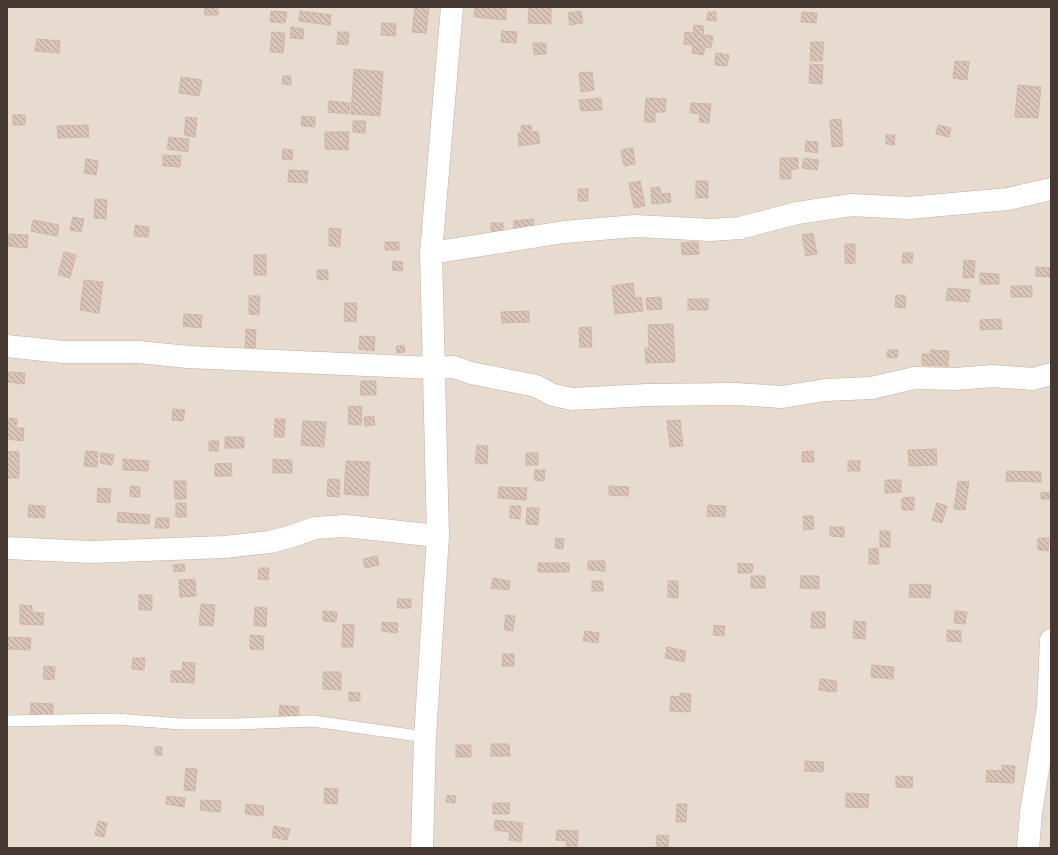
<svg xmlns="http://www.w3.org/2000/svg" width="1058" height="855" viewBox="0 0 1058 855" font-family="'IBM Plex Sans',sans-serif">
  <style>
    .residential { fill: #e7dace }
    .building { fill: url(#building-back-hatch); stroke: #d1b7a8 }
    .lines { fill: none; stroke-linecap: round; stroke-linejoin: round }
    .lane-casing { stroke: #c1b1a6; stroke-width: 12 }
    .street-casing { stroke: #c1b1a6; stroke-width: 23 }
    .lane { stroke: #fff; stroke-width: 11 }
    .street { stroke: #fff; stroke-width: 22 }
  </style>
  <defs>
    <pattern id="building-back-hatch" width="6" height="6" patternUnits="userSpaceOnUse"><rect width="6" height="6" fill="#d8c4b8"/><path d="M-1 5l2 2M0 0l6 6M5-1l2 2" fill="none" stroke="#b1a096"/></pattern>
  </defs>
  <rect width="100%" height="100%" fill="#f3e9e1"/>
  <path class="residential" d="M 7,7 L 1051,7 L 1051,848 L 7,848 Z"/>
  <path class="building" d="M 204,7 L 218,7 L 218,15 L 205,15 Z
    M 415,7 L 429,7 L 426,33 L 412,32 Z
    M 475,7 L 506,7 L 506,20 L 474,17 Z
    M 529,7 L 551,7 L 551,24 L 528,23 Z
    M 271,11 L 287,12 L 285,23 L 270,22 Z
    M 300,11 L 331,15 L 330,25 L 299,21 Z
    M 581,11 L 583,23 L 570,25 L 568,13 Z
    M 708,12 L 716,12 L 716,21 L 707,20 Z
    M 802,12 L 817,13 L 816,23 L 801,22 Z
    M 382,23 L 396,24 L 395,36 L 381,35 Z
    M 694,25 L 704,26 L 703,35 L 713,36 L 711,48 L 705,47 L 703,55 L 692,53 L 693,45 L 684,44 L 685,32 L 693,33 Z
    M 291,27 L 304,29 L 303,39 L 290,38 Z
    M 502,31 L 517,32 L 516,43 L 501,42 Z
    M 272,32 L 285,33 L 283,53 L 270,52 Z
    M 338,32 L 349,32 L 348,45 L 337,44 Z
    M 37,39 L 60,41 L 59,53 L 35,51 Z
    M 811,42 L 824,42 L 822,61 L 810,61 Z
    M 533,43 L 546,43 L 546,54 L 534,55 Z
    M 716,53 L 729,55 L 727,66 L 715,65 Z
    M 955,61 L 969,62 L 967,80 L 953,78 Z
    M 810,64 L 823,65 L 822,84 L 809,83 Z
    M 354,69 L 383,72 L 380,116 L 351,114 Z
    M 592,72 L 594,90 L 581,92 L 579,73 Z
    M 283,76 L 291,76 L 291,85 L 282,84 Z
    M 181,77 L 202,80 L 199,96 L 179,93 Z
    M 1018,85 L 1041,87 L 1038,118 L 1015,117 Z
    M 601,98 L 602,110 L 581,111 L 579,100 Z
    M 646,98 L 666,99 L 665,112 L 655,112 L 655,122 L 644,122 Z
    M 329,101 L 350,103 L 349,114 L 328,112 Z
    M 691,103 L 711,104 L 709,123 L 699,122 L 700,114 L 690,113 Z
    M 13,115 L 25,115 L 25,125 L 13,125 Z
    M 302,116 L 315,117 L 315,127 L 301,126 Z
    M 186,117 L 197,118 L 195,137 L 184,135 Z
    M 841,119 L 843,146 L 832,147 L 830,120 Z
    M 353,121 L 366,121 L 365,133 L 353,132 Z
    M 88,125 L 89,137 L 58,138 L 57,126 Z
    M 531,125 L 532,132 L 538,131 L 540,143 L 519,146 L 518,133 L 522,133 L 521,126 Z
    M 938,125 L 951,128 L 949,137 L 936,134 Z
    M 325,132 L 349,132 L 348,150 L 325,149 Z
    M 886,135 L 895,135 L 894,145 L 886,144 Z
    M 169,137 L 189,139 L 188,152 L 167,149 Z
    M 806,141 L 818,142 L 817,153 L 805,151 Z
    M 633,148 L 635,164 L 624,166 L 621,150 Z
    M 283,149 L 293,150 L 292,160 L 282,159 Z
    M 163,155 L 181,156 L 180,167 L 163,166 Z
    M 780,158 L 798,158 L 798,169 L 791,169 L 791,179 L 780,179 Z
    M 804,158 L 819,160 L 817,170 L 802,168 Z
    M 86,159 L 98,161 L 96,175 L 84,173 Z
    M 289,170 L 308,171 L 307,183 L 288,182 Z
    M 640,181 L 645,206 L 634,208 L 629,183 Z
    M 696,181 L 708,181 L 708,198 L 696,198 Z
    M 660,187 L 661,194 L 670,193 L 671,202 L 652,204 L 651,188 Z
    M 578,189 L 588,189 L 588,201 L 578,201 Z
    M 95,199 L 107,200 L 106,219 L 94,218 Z
    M 73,217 L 84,219 L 81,232 L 70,230 Z
    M 533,219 L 534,231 L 514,232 L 514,221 Z
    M 33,220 L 59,225 L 57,236 L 31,231 Z
    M 491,223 L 503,223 L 503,232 L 491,232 Z
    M 135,225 L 149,227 L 148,237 L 134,236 Z
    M 329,228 L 341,229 L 340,247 L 329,246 Z
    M 813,233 L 817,254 L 806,256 L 802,235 Z
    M 9,234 L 28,235 L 27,248 L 8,246 Z
    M 385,242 L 399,242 L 399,250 L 385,250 Z
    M 698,242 L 699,254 L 682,255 L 681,243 Z
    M 845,244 L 855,244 L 855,264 L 845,263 Z
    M 64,252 L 76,255 L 70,278 L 58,275 Z
    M 903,253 L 913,253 L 912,263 L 902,263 Z
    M 254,255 L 266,255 L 266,275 L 254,275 Z
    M 964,260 L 975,261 L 974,278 L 963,278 Z
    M 393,261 L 403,262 L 402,271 L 392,270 Z
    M 1036,267 L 1051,268 L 1051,277 L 1036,276 Z
    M 317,270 L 328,270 L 328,280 L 317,279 Z
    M 980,273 L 999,274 L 999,284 L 980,284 Z
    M 84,280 L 103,282 L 99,313 L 80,310 Z
    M 633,283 L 635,298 L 641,297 L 643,311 L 615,314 L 612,286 Z
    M 1011,286 L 1032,286 L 1032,297 L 1011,297 Z
    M 948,288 L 970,290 L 969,302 L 946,300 Z
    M 896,295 L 906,296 L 905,308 L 895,307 Z
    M 249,296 L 260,296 L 259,315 L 249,314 Z
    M 661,297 L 662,309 L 647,310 L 646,298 Z
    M 688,299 L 708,299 L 708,310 L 688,310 Z
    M 345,303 L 357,303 L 356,322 L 344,321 Z
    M 529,311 L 529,322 L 502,323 L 501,312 Z
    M 184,314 L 202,315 L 201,328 L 183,326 Z
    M 1001,319 L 1002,329 L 980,330 L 980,320 Z
    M 673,324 L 675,362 L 646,363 L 645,348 L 649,348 L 648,325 Z
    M 591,327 L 592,347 L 580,347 L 579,328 Z
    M 246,329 L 256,330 L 255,348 L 245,348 Z
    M 360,336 L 375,337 L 374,351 L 359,349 Z
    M 404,345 L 405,352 L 397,353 L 396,346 Z
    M 888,350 L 898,350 L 897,358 L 887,357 Z
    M 930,350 L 949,351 L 948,366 L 922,365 L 922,354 L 930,354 Z
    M 8,372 L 25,373 L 24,384 L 7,382 Z
    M 361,381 L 376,381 L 376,395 L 360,395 Z
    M 349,406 L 362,407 L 361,425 L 348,424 Z
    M 173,409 L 185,410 L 183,421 L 172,420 Z
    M 374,416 L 375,425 L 365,426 L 364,417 Z
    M 7,418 L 17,419 L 16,428 L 24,428 L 23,441 L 7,439 Z
    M 275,419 L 285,419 L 284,437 L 274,437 Z
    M 680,420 L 683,446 L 670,447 L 667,421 Z
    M 303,421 L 326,422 L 324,447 L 301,445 Z
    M 225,437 L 244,437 L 244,448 L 225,448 Z
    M 209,441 L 219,441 L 218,451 L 209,451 Z
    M 477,445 L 488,446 L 487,464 L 475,463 Z
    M 936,449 L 937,465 L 909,466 L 908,450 Z
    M 19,451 L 19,478 L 7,478 L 7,452 Z
    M 86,451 L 98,452 L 97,467 L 84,466 Z
    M 813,451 L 814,462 L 802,462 L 802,452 Z
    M 101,453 L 114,455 L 112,465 L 100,463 Z
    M 526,453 L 538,453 L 538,465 L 526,465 Z
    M 123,459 L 149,461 L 148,471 L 123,470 Z
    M 273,459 L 292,460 L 292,473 L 273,473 Z
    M 346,461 L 370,462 L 368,496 L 344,494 Z
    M 848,461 L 860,461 L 860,471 L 848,471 Z
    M 231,463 L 232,476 L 215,476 L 215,464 Z
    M 535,470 L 545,470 L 544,481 L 534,480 Z
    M 1007,471 L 1041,472 L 1041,482 L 1006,481 Z
    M 328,479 L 340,480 L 339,497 L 327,496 Z
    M 885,480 L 901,480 L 901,492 L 885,493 Z
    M 174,481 L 186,481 L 186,499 L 175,499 Z
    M 958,481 L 969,482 L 965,510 L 954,509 Z
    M 130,486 L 140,487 L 140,497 L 130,496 Z
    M 609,486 L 629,487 L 628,496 L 609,495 Z
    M 499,487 L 527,488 L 526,500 L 498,498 Z
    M 98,488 L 111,489 L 110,503 L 97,502 Z
    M 1041,492 L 1051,493 L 1051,499 L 1041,499 Z
    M 914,497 L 914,510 L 902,510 L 902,498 Z
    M 176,503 L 186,503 L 186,517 L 176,517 Z
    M 937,503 L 947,506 L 942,523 L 932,520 Z
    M 29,505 L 45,506 L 45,518 L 28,517 Z
    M 708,505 L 726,506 L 725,517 L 707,516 Z
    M 510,506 L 521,506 L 520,519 L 510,518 Z
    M 527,508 L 539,508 L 538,525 L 526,524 Z
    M 118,512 L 150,515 L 149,524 L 117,522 Z
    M 803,516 L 813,516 L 814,529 L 804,530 Z
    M 156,518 L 169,518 L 169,528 L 155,528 Z
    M 830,527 L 844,527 L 844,537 L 830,536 Z
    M 880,531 L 890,531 L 890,547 L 880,547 Z
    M 556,538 L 564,539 L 563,549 L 555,548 Z
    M 1038,538 L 1049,538 L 1048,551 L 1038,550 Z
    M 878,548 L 879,564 L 869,564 L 869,549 Z
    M 377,556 L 379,565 L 365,568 L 363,559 Z
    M 588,561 L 605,561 L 605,571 L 588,570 Z
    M 538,563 L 569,563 L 569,572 L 538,572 Z
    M 738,563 L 753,564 L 752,573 L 738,573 Z
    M 184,564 L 185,571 L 174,572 L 173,565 Z
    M 259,568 L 269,568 L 268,580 L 258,579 Z
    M 751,576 L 765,576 L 765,588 L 751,588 Z
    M 801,576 L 819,576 L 819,589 L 800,588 Z
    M 493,578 L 510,581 L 509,590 L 491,588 Z
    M 195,579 L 196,596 L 180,597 L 179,580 Z
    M 592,581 L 603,581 L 603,591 L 592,591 Z
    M 668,581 L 678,581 L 678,598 L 668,597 Z
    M 910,584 L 931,585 L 930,598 L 909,597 Z
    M 139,595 L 152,595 L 152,610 L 139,610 Z
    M 398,599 L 411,599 L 411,608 L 397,608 Z
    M 201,604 L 215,605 L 213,626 L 199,625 Z
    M 20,605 L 32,606 L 32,612 L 44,613 L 43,625 L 20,624 Z
    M 255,607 L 267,608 L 266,627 L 254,625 Z
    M 323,611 L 337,612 L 336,622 L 323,621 Z
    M 955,611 L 967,612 L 965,624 L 954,623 Z
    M 812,612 L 825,612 L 825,628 L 811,628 Z
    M 506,615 L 515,616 L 513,631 L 504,630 Z
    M 854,621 L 866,622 L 865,639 L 853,638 Z
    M 382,622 L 398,623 L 397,633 L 382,631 Z
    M 343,624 L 354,625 L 353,647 L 342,647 Z
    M 714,625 L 725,626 L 724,636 L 713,635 Z
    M 947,630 L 961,631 L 961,642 L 947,641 Z
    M 585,631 L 599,633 L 598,643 L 583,641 Z
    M 250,635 L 264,636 L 263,650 L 250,649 Z
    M 7,637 L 31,638 L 30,650 L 7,649 Z
    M 667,647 L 686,651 L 684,662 L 665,658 Z
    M 503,654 L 514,654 L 514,666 L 502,666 Z
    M 133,658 L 145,658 L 144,670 L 132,669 Z
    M 183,662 L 195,663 L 194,683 L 171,682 L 171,671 L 182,671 Z
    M 872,665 L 894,667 L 893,679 L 871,677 Z
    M 44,666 L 55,667 L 54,680 L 43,679 Z
    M 323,672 L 341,672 L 341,690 L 323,689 Z
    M 820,679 L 837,681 L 836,692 L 819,690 Z
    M 349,692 L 360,693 L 360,701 L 349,701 Z
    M 680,693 L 691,694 L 690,712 L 670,711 L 671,696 L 680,697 Z
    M 31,703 L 53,704 L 53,716 L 30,715 Z
    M 280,705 L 299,707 L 298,717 L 279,716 Z
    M 491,744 L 509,744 L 510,756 L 491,756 Z
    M 456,745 L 471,745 L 471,757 L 456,757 Z
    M 155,747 L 162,747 L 162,755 L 155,755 Z
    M 805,761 L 824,762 L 823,772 L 805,771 Z
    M 1002,765 L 1015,766 L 1014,783 L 986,782 L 987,770 L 1002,771 Z
    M 186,768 L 197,769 L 195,791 L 184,790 Z
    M 896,776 L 913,777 L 912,788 L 896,787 Z
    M 325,788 L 338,789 L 337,804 L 324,803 Z
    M 846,793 L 869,794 L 868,808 L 846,807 Z
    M 447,795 L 456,796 L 455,803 L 446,802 Z
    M 167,796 L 185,798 L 184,807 L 166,804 Z
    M 201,800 L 221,801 L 220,812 L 200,810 Z
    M 493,803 L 510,803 L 509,814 L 493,814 Z
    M 246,804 L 264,806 L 263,816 L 245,814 Z
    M 677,804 L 687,804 L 686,822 L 676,822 Z
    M 495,820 L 523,823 L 521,842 L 509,840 L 510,832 L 494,830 Z
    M 98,821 L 107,823 L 104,837 L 95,835 Z
    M 274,826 L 290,829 L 287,840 L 272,837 Z
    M 557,830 L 578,831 L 577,848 L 566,848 L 567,841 L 556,840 Z
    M 657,835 L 669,836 L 668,848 L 656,848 Z"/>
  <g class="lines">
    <defs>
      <path id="lane" d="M 7,721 L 116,719 L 181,724 L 237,724 L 313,721 L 425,737"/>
      <path id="street" d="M 431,253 L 564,232 L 636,226 L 711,230 L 740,228 L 797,213 L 852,205 L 908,208 L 1008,199 L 1051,189
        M 7,346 L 63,352 L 139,352 L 188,357 L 434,368 L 454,367 L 471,373 L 536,386 L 553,395 L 572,399 L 647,395 L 735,394 L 782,397 L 825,390 L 871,388 L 915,378 L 955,379 L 993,376 L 1033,379 L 1051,374
        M 7,548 L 91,552 L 225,547 L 270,542 L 289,537 L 315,528 L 345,526 L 438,536
        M 422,848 L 425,737 L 438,536 L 431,253 L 452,7
        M 1028,848 L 1031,813 L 1048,707 L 1051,640"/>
    </defs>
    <use href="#lane" class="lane-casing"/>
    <use href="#street" class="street-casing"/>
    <use href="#lane" class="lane"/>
    <use href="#street" class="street"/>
  </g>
  <rect width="1058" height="855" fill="none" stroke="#443831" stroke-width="16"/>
</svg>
